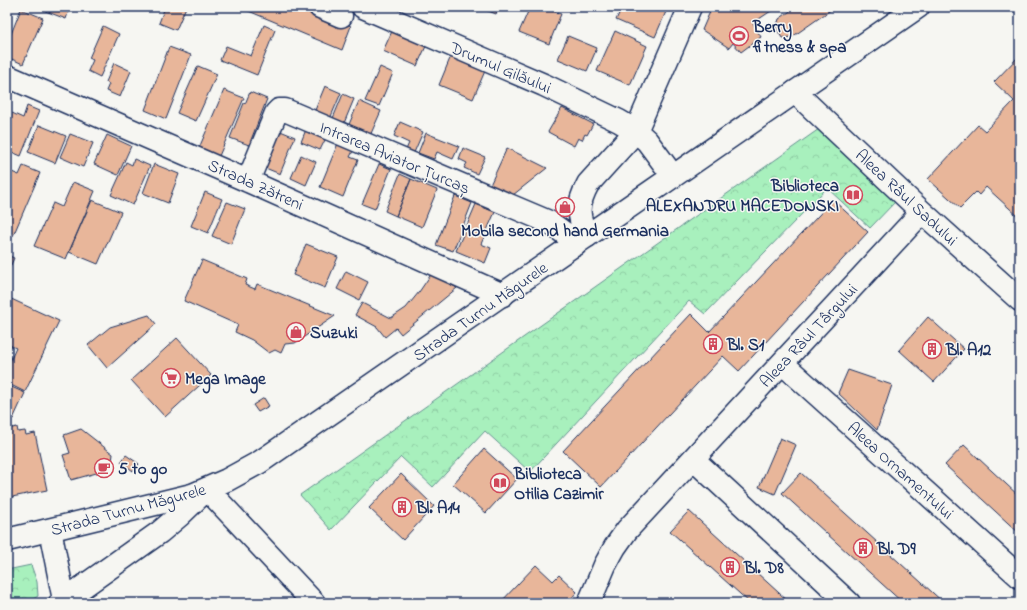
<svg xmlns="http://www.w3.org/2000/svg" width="1027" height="610" viewBox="0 0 1027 610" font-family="'Indie Flower',sans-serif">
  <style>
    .park { fill: url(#park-crowns); stroke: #62908e }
    .building { fill: #e8b69a; stroke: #1b2f5e }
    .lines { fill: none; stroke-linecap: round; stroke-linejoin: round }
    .minor-casing { stroke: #1b2f5e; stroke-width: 25 }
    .major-casing { stroke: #1b2f5e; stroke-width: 25 }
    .minor { stroke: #f6f6f2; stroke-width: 22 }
    .major { stroke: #f6f6f2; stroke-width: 22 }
    .labels { text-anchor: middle; stroke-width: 3; stroke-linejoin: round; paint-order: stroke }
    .poi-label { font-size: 17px; font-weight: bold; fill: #1b2f5e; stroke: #f6f6f2; text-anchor: start }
    .street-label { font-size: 17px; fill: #1b2f5e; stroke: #f6f6f2 }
  </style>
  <defs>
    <pattern id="park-crowns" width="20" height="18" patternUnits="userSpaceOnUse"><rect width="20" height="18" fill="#a8f0bd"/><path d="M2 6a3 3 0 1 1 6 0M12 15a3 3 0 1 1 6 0" fill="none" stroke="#90cea5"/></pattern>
  </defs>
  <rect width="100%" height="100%" fill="#f6f6f2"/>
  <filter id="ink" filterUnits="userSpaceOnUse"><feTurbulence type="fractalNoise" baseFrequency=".025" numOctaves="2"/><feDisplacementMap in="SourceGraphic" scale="8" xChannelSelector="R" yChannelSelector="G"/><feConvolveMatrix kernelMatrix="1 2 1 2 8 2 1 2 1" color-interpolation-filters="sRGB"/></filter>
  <g filter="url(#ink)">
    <path class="park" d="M 819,129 L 896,201 L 870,228 L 827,188 L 705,314 L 689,301 L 530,472 L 485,431 L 433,487 L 401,457 L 331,530 L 300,495 Z
      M 31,565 L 37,582 L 38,596 L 27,603 L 7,603 L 7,570 Z"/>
    <path class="building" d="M 35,7 L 70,7 L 66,19 Z
      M 165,7 L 186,7 L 176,30 L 159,23 Z
      M 239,7 L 305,7 L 351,26 L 342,50 Z
      M 478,7 L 499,7 L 496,14 Z
      M 530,7 L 543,7 L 561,14 L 549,44 L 519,32 Z
      M 622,7 L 668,7 L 655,37 L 616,20 Z
      M 712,7 L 777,7 L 753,23 L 761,37 L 741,52 L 733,43 L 729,48 L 702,30 Z
      M 796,7 L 835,7 L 792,37 L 782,38 L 776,28 L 779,19 Z
      M 21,9 L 43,18 L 23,64 L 7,57 L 7,44 Z
      M 264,25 L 275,30 L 257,75 L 220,60 L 226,46 L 251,56 Z
      M 103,26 L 119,34 L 100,77 L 88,71 L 93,60 L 89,58 Z
      M 393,29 L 427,44 L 417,66 L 383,51 Z
      M 615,31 L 647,46 L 630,85 L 597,71 Z
      M 568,36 L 597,48 L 587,71 L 558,59 Z
      M 169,47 L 191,55 L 166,119 L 145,110 Z
      M 451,56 L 485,71 L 473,99 L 439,85 Z
      M 1019,56 L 1020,218 L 986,187 L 979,195 L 976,192 L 960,208 L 928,179 L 978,125 L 985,131 L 1014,101 L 994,82 Z
      M 114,63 L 131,71 L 120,97 L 106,91 L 109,84 L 106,82 Z
      M 198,66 L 217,74 L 196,121 L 177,113 Z
      M 380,67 L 393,73 L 379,106 L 365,101 Z
      M 325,86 L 341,93 L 329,121 L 313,115 Z
      M 224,90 L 244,98 L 219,156 L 199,148 Z
      M 250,92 L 267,99 L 249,145 L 230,138 L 244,103 L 245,104 Z
      M 343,94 L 354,99 L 342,128 L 331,123 Z
      M 359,101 L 381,111 L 369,138 L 347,129 Z
      M 27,106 L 39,111 L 21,156 L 7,150 L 7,125 L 12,113 L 23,118 Z
      M 562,108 L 593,124 L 587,135 L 585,134 L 582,140 L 578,138 L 574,146 L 548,132 Z
      M 400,122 L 423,132 L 413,155 L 405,152 L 409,143 L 394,136 Z
      M 39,125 L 66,136 L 55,163 L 28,152 Z
      M 307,127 L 327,136 L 320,150 L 301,142 Z
      M 278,130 L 295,137 L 280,174 L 263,167 Z
      M 426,133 L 459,146 L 453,159 L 437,152 L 434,159 L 418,153 Z
      M 70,134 L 93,143 L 83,167 L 60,157 Z
      M 107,135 L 131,146 L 118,175 L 94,164 Z
      M 339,141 L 355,147 L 350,157 L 358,160 L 343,197 L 320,187 Z
      M 463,148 L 485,157 L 477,174 L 464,168 L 467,163 L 459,159 Z
      M 507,148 L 547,168 L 513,195 L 490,185 Z
      M 301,155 L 316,162 L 306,185 L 291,178 Z
      M 134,159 L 150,166 L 133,205 L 111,195 L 126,162 L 132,165 Z
      M 154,164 L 179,174 L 168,203 L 143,193 Z
      M 379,164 L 391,169 L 375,209 L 362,204 Z
      M 23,166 L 40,173 L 13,236 L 7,234 L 7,170 L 19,175 Z
      M 400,174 L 411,179 L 396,216 L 385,211 Z
      M 411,179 L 437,190 L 422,227 L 396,216 Z
      M 73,182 L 95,191 L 66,259 L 34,246 L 53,203 L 62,207 Z
      M 205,192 L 222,199 L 208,233 L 191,226 Z
      M 455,196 L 472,203 L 453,251 L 436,245 Z
      M 92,200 L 121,212 L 98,264 L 69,252 Z
      M 833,200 L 868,232 L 739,371 L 723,356 L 601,487 L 563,451 L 691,314 L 709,332 Z
      M 227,202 L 245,209 L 231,244 L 212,236 Z
      M 476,204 L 495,212 L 481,244 L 491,248 L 485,263 L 456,251 Z
      M 306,244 L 338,257 L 325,288 L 293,275 Z
      M 7,255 L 14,258 L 7,274 Z
      M 202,260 L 247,279 L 245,285 L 255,289 L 257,284 L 335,316 L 295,343 L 285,344 L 281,353 L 275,350 L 269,353 L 252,340 L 235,332 L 238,325 L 184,301 Z
      M 346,271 L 368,282 L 359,300 L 337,289 Z
      M 432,273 L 457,288 L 401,334 L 396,328 L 385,337 L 377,327 L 355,315 L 362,303 L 391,318 L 406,308 L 419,292 Z
      M 7,297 L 59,321 L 25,392 L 7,383 L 7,368 L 16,348 L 7,344 Z
      M 149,315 L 156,324 L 107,368 L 88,345 L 110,327 Z
      M 928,317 L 964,349 L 934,382 L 899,350 Z
      M 177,338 L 211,375 L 165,417 L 131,380 Z
      M 848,370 L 892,385 L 877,430 L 838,393 Z
      M 7,385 L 25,393 L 13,419 L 7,417 Z
      M 264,398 L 269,406 L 258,412 L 253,405 Z
      M 17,427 L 18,432 L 25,431 L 26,435 L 35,433 L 47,490 L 7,498 L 7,429 Z
      M 81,429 L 113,454 L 111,469 L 71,480 L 63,455 L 70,453 L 64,435 Z
      M 780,438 L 796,445 L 775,494 L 759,487 Z
      M 964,445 L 1020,497 L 1020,534 L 945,465 Z
      M 484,449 L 517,479 L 486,513 L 453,484 Z
      M 126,455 L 139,464 L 133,471 L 121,462 Z
      M 801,473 L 944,603 L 903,603 L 782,493 Z
      M 401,474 L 434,506 L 403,540 L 369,508 Z
      M 689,511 L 790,603 L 750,603 L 670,531 Z
      M 536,565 L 553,581 L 559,575 L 577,592 L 567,603 L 500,603 Z"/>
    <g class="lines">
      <defs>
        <path id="minor" d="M 320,7 L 341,16
          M 363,7 L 544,85 L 619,121 L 636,131 L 647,141 L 673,176
          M 7,76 L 248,181 L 503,295
          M 795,92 L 922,212 L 1020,300
          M 248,181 L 276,113 L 279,110 L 285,110 L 549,222 L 567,235 L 575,245
          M 587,236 C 577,216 577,204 588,184 L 636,131 L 690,7
          M 782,363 L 1020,577
          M 693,459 L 849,603
          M 50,530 L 64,600
          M 60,603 L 160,532 L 180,515 L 207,489 L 314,603
          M 589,603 L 605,565 L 615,547 L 627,530 L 922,212"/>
        <path id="major" d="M 7,540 L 192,495 L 227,480 L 260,462 L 918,7"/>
      </defs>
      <use href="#minor" class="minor-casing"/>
      <use href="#major" class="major-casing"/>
      <use href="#minor" class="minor"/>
      <use href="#major" class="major"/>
    </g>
  </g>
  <defs>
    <symbol id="stadium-ring" viewBox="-11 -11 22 22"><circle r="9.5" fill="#f6f6f2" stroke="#d1495b" stroke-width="1.5"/><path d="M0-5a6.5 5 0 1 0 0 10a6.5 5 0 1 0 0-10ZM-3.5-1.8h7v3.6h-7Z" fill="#d1495b"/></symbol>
    <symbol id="library-ring" viewBox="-11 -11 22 22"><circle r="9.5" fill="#f6f6f2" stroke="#d1495b" stroke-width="1.5"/><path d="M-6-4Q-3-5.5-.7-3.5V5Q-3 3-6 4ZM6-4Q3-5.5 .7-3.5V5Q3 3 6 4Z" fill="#d1495b"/></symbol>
    <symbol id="shop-ring" viewBox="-11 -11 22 22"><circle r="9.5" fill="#f6f6f2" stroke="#d1495b" stroke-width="1.5"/><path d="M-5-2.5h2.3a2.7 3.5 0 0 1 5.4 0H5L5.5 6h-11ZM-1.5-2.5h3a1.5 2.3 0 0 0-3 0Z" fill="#d1495b"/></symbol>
    <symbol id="building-ring" viewBox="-11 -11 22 22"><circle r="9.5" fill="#f6f6f2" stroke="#d1495b" stroke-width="1.5"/><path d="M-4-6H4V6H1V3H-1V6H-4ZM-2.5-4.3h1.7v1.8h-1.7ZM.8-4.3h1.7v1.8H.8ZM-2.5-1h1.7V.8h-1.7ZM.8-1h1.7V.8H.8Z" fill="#d1495b"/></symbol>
    <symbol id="supermarket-ring" viewBox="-11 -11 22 22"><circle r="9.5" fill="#f6f6f2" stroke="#d1495b" stroke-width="1.5"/><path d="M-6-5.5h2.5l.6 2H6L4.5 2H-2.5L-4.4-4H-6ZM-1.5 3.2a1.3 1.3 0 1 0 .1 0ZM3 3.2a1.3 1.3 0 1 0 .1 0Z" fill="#d1495b"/></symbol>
    <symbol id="cafe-ring" viewBox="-11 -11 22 22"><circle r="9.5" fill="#f6f6f2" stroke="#d1495b" stroke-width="1.5"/><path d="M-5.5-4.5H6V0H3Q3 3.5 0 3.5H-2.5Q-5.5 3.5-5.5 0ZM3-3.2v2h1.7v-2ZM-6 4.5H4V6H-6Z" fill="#d1495b"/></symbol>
  </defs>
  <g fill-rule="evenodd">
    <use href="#stadium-ring" x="728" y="25" width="22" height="22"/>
    <use href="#library-ring" x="842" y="184" width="22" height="22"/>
    <use href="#shop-ring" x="554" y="196" width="22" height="22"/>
    <use href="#shop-ring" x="285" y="321" width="22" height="22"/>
    <use href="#building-ring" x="702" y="333" width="22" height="22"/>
    <use href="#building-ring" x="921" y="338" width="22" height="22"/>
    <use href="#supermarket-ring" x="160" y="367" width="22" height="22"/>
    <use href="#cafe-ring" x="93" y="457" width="22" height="22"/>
    <use href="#library-ring" x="489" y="472" width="22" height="22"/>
    <use href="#building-ring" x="391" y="496" width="22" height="22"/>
    <use href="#building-ring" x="852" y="537" width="22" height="22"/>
    <use href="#building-ring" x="719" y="556" width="22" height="22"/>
  </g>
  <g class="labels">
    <g class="poi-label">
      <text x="753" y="32">Berry<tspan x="753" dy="20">fitness &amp; spa</tspan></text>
      <text x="839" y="191" text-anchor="end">Biblioteca<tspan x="839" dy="20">ALEXANDRU MACEDONSKI</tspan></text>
      <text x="565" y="236" text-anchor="middle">Mobila second hand Germania</text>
      <text x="310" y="338">Suzuki</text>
      <text x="727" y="350">Bl. S1</text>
      <text x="946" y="355">Bl. A12</text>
      <text x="185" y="384">Mega Image</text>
      <text x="118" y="474">5 to go</text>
      <text x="514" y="479">Biblioteca<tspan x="514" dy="20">Otilia Cazimir</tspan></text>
      <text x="416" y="513">Bl. A14</text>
      <text x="877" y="554">Bl. D9</text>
      <text x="744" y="573">Bl. D8</text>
    </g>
    <g class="street-label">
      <text transform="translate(501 67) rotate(23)" y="6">Drumul Gilăului</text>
      <text transform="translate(395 157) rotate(23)" y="6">Intrarea Aviator Țurcaș</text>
      <text transform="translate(256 184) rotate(24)" y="6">Strada Zătreni</text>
      <text transform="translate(907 197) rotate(43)" y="6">Aleea Râul Sadului</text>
      <text transform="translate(480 311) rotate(-35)" y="6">Strada Turnu Măgurele</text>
      <text transform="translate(808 335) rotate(-47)" y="6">Aleea Râul Târgului</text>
      <text transform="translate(901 470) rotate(42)" y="6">Aleea Ornamentului</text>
      <text transform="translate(128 509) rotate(-15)" y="6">Strada Turnu Măgurele</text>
    </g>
  </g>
  <rect width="1027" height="610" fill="none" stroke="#f6f6f2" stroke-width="24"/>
  <rect x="12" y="12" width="1003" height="586" fill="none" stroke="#1b2f5e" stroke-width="1.5" filter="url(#ink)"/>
</svg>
